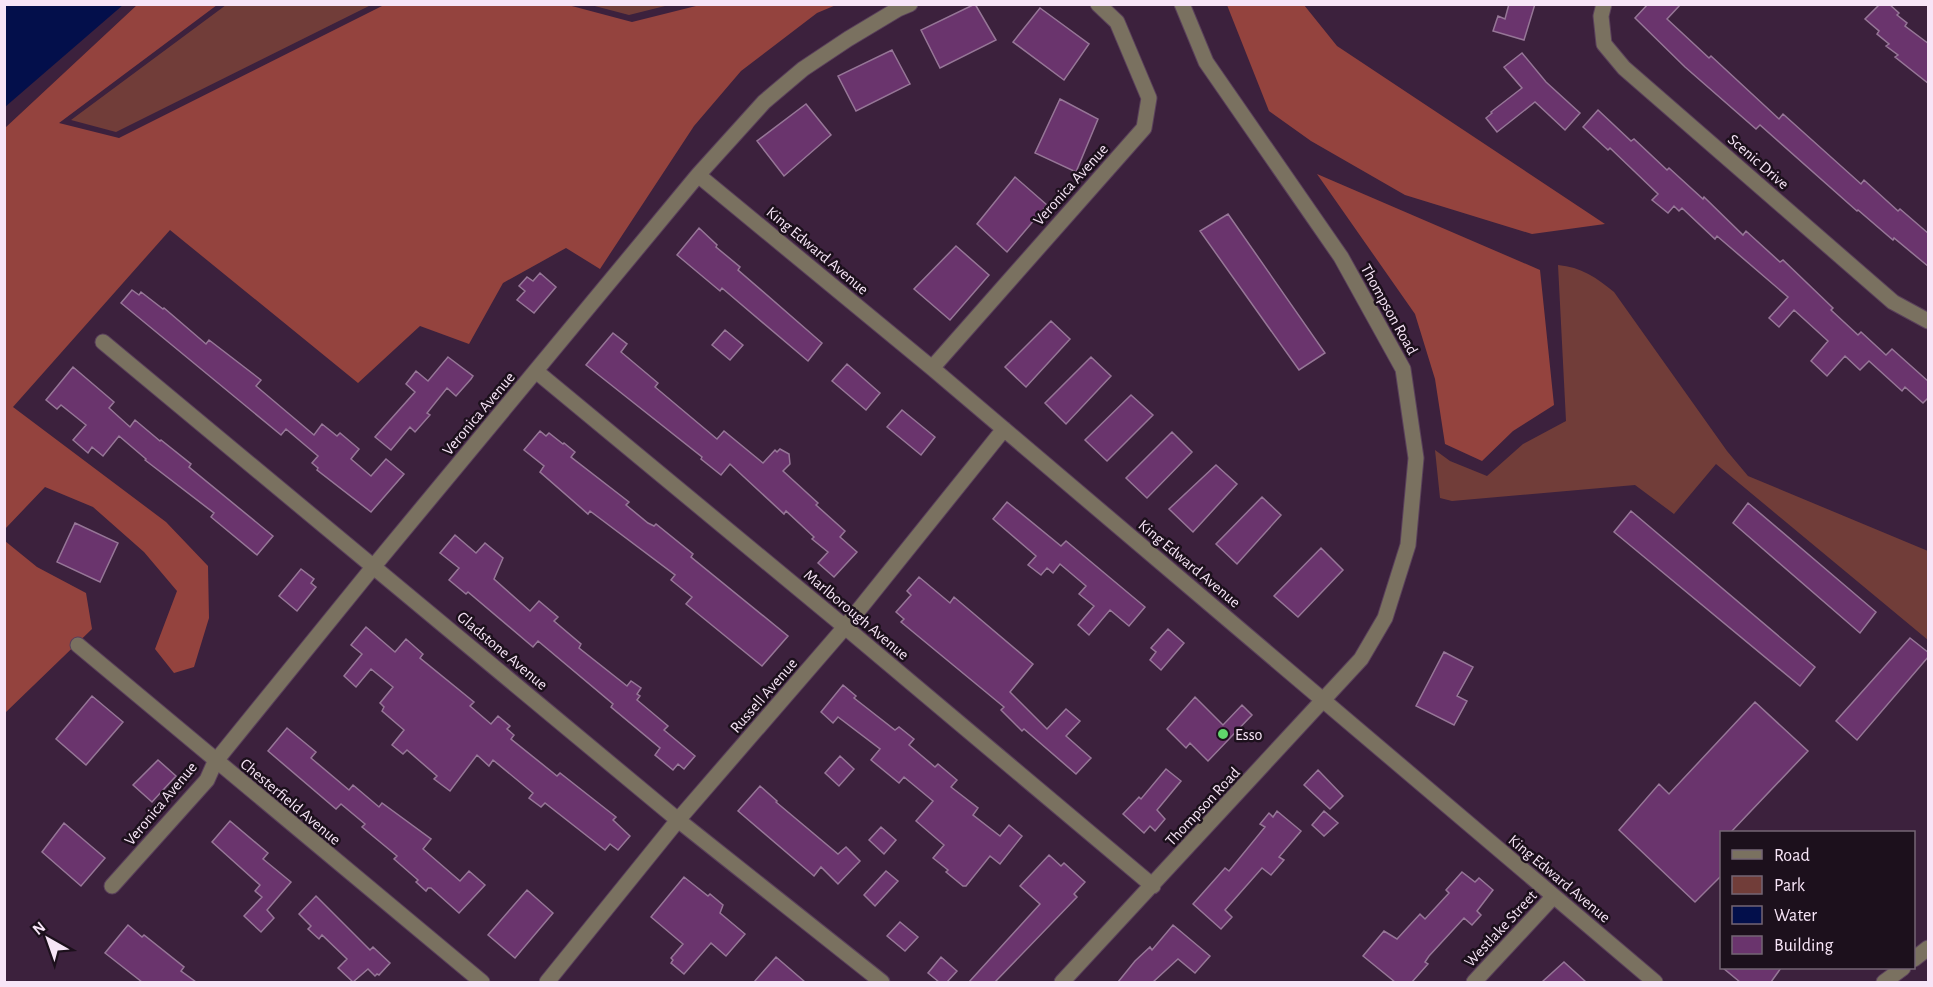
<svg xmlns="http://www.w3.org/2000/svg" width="1933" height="987" viewBox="0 0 1933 987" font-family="'Alegreya Sans',sans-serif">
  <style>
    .green { fill: #713d39 }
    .forest { fill: #94433e }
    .water { fill: #030f4b }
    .building { fill: #6a346d; stroke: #967697; stroke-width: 1.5 }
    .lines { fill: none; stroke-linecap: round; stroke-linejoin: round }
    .minor-casing { stroke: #5a405b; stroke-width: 17 }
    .minor { stroke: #7a7160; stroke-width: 15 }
    .poi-dot { fill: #60d56b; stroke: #1c101c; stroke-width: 2 }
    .labels { text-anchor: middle; stroke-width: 5; stroke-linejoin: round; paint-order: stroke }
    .street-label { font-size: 16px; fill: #f7e5f7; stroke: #1c101c }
    .poi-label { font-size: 16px; fill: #f7e5f7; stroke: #1c101c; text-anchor: start }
  </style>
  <rect width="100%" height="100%" fill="#3c213d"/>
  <path class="green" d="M 226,5 L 371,5 L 116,132 L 71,120 Z
    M 591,5 L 669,5 L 629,15 Z
    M 1558,265 C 1581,267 1597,278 1614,292 L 1727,451 L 1748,476 L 1928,551 L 1928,640 L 1716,464 L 1674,514 L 1635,485 L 1452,501 L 1440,498 L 1435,450 L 1450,461 L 1487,476 L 1523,444 L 1566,421 Z"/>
  <path class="forest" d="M 137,5 L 217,5 L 59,123 L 119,138 L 384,5 L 568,5 L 632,22 L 700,5 L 836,5 L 817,13 L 741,71 L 694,126 L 600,269 L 566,248 L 503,283 L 469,344 L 420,326 L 358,383 L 170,230 L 13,407 L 166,522 L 208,566 L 209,618 L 194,667 L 174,673 L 155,649 L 177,591 L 144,552 L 93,507 L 45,487 L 5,529 L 5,128 Z
    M 1227,5 L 1304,5 L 1337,46 L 1605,224 L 1532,234 L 1405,195 L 1311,141 L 1269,111 Z
    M 1317,174 L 1540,270 L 1554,405 L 1513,431 L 1482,461 L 1445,444 L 1435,379 L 1415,314 Z
    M 5,541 L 37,567 L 86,593 L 92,629 L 5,713 Z"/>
  <path class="water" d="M 6,4 L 123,4 L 123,5 L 5,107 Z"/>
  <path class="building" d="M 975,4 L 996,40 L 940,68 L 921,30 Z
    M 1509,4 L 1535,4 L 1524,40 L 1493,31 L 1498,16 L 1505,19 Z
    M 1648,4 L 1681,4 L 1667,19 L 1709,58 L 1711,56 L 1779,119 L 1783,114 L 1861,184 L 1864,180 L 1898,211 L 1900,209 L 1929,234 L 1929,267 L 1894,238 L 1893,240 L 1858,210 L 1857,211 L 1760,125 L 1756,129 L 1685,67 L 1635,18 Z
    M 1880,4 L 1889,4 L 1899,13 L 1897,15 L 1907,23 L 1905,26 L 1929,44 L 1929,84 L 1895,57 L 1898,55 L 1886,46 L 1889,44 L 1877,34 L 1879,31 L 1865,19 Z
    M 1040,8 L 1089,44 L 1064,80 L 1013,42 Z
    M 892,50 L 910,84 L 856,111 L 838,76 Z
    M 1522,53 L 1546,82 L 1580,113 L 1565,130 L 1535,102 L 1497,132 L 1486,118 L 1492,113 L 1491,112 L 1522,88 L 1504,67 Z
    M 1060,99 L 1098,119 L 1076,172 L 1035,153 Z
    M 806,104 L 831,135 L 784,176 L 757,141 Z
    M 1598,110 L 1631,141 L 1634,139 L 1667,170 L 1669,168 L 1703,199 L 1704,197 L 1743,235 L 1746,231 L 1780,262 L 1783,260 L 1833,308 L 1831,310 L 1858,335 L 1861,332 L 1886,355 L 1892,349 L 1929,382 L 1929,397 L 1923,403 L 1905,387 L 1902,391 L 1869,361 L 1860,370 L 1845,356 L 1827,376 L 1811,361 L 1828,341 L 1794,310 L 1779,327 L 1769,318 L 1788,297 L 1717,236 L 1715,239 L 1682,208 L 1679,211 L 1674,206 L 1668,213 L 1652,200 L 1658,194 L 1610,148 L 1608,150 L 1583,127 Z
    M 1015,177 L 1047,205 L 1007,252 L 977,224 Z
    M 1228,214 L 1325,353 L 1299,370 L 1200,231 Z
    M 699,228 L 717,245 L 716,247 L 740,267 L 738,270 L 822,343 L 808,361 L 722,288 L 720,291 L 677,255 Z
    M 956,246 L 989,275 L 950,320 L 914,289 Z
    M 540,273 L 556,287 L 534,313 L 517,300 L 525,291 L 519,286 L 527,277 L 533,281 Z
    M 132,290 L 139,295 L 141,292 L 163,309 L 164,308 L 206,344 L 209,340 L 261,380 L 256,386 L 314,435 L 322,424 L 337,436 L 340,433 L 359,449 L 351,459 L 371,476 L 386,459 L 404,474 L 371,512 L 317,470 L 318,468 L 312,463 L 318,456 L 286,429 L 281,435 L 121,303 Z
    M 1051,321 L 1070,339 L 1026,387 L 1005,367 Z
    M 725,330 L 743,345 L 730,360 L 712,345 Z
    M 613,333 L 627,344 L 621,352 L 658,383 L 655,387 L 717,439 L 724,431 L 763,463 L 775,450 L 777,452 L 780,449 L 789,454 L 790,464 L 783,471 L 818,503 L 816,505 L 845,531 L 840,537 L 857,552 L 834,577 L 818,563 L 828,552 L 812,539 L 814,537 L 786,511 L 784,514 L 730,464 L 721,475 L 701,459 L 702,457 L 586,365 Z
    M 448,357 L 473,376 L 471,379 L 456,396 L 447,388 L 427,413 L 430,415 L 415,432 L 410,427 L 391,450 L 375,437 L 415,392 L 406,384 L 416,371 L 428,381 Z
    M 1091,357 L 1111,376 L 1066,424 L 1045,403 Z
    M 847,364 L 880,393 L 866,410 L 832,381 Z
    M 73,367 L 114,402 L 109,408 L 130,427 L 135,420 L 160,441 L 161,440 L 191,464 L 189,467 L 273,536 L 257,555 L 211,517 L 214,513 L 145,460 L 146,459 L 119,436 L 103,456 L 92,447 L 88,453 L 73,440 L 86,425 L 61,405 L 57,409 L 46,400 Z
    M 1131,395 L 1153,415 L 1107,461 L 1085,440 Z
    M 902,410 L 935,437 L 921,455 L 887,427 Z
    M 540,431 L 546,436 L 549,433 L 563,444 L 564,443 L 575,452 L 571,457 L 629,502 L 626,505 L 648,523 L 654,526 L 656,524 L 693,554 L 691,557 L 788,636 L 762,666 L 686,604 L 692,597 L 671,580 L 675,575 L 590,511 L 588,514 L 540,472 L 544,466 L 524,450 Z
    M 1172,432 L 1192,452 L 1147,498 L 1126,478 Z
    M 1216,465 L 1237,484 L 1193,532 L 1169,509 Z
    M 1262,497 L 1281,515 L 1237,564 L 1216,544 Z
    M 1007,502 L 1061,546 L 1066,541 L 1145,607 L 1129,626 L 1110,610 L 1089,635 L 1078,625 L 1094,606 L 1079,594 L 1086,586 L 1060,564 L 1053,573 L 1047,568 L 1041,575 L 1028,565 L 1036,556 L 993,519 Z
    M 1748,503 L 1876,612 L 1860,633 L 1733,523 Z
    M 1631,511 L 1815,667 L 1800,686 L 1614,532 Z
    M 75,523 L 118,543 L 100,582 L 57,562 Z
    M 455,535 L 476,553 L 485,543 L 503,558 L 494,579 L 530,611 L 539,601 L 558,617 L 554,621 L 581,644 L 579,648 L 627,686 L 631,681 L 641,688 L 637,694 L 640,696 L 637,700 L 668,726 L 664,730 L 695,756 L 684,769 L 678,764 L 673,770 L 655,755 L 660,748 L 611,707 L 613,704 L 538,641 L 533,647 L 468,592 L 466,594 L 449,580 L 459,568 L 440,553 Z
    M 1321,548 L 1343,570 L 1298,617 L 1274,596 Z
    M 301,569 L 314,579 L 311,583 L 316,587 L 297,611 L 279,596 Z
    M 919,577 L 950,603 L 954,597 L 1033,664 L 1010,692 L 1047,729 L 1066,709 L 1080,721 L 1066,736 L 1091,758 L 1076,774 L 1024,729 L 1022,731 L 1001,710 L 1004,707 L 901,622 L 904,619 L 896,612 L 911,595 L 907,591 Z
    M 366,627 L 395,652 L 406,639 L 423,654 L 420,658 L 474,702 L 470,706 L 491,724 L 498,716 L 510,726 L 507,729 L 514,735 L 511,739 L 557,776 L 560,773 L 616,817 L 613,820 L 630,836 L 618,850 L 610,844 L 605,850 L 545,803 L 541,807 L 529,798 L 533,793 L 493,760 L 489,766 L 477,755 L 450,791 L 434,779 L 437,776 L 407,750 L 403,754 L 392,745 L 404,730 L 382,711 L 384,707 L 380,703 L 393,687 L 371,669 L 356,687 L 344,676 L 362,654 L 351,645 Z
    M 1168,629 L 1184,643 L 1161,670 L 1150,660 L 1156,652 L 1151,648 Z
    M 1910,638 L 1929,653 L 1929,656 L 1857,740 L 1836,721 Z
    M 1444,652 L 1473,667 L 1457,696 L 1467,701 L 1454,725 L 1416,706 Z
    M 843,685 L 856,696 L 854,698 L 895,730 L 899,727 L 914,739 L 909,745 L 935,767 L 938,764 L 957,780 L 951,787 L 978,808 L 973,815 L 1000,836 L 1009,825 L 1022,836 L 1000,864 L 990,856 L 966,886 L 963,886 L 946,872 L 948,870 L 933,858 L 944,845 L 916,821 L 933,801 L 904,777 L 899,783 L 871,760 L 880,749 L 838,717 L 833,723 L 821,712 Z
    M 92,696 L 123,722 L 86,765 L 56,739 Z
    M 1195,697 L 1223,725 L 1242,705 L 1252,715 L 1208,761 L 1190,743 L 1186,748 L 1167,729 Z
    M 1755,702 L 1808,751 L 1731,832 L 1722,832 L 1722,875 L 1695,902 L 1619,830 L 1659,784 L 1669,794 Z
    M 287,728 L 316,752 L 311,758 L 349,790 L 353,785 L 379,807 L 382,803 L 431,839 L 423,849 L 460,881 L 469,871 L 485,885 L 459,913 L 431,888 L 428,888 L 426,891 L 416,882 L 418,880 L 394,859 L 397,856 L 362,827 L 365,824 L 341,804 L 336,809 L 268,751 Z
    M 840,756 L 854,769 L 839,786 L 825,773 Z
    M 158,760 L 176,776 L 152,802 L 133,785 Z
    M 1166,769 L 1181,781 L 1157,810 L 1165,819 L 1155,831 L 1150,826 L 1144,833 L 1123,814 L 1139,797 L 1141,799 Z
    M 1318,770 L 1343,796 L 1330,809 L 1304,785 Z
    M 760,786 L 777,801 L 776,802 L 838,854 L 846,847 L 860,861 L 838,884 L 821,867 L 814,876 L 738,811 Z
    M 1277,811 L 1301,831 L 1279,857 L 1284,860 L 1271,875 L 1262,868 L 1225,910 L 1232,917 L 1221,929 L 1193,904 L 1225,868 L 1229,871 L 1265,827 L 1260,824 L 1269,813 L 1273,817 Z
    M 1324,811 L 1338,823 L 1324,836 L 1312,825 Z
    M 230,821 L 268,853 L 263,859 L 291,882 L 267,910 L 274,918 L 261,932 L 244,916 L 262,897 L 255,891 L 260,885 L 212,842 Z
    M 64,823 L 105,858 L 81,886 L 42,852 Z
    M 881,827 L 896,840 L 884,854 L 869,840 Z
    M 1049,855 L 1061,866 L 1064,863 L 1085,882 L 1074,894 L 1077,897 L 995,982 L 969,982 L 1040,904 L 1020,886 Z
    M 886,871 L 898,881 L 875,906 L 864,895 Z
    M 1462,872 L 1475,882 L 1479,878 L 1493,890 L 1477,911 L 1481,915 L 1472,925 L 1464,918 L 1429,956 L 1425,962 L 1428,964 L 1412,982 L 1395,982 L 1363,956 L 1384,931 L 1397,939 L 1420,914 L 1425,919 L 1449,893 L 1446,890 Z
    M 684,877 L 708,896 L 710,894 L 723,905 L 720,913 L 745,934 L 726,956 L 711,943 L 684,974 L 671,963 L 673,960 L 671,958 L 683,944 L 651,917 Z
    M 527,890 L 553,913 L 515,958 L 488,935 Z
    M 316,896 L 370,950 L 373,947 L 390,963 L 379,975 L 377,974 L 375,976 L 368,969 L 353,982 L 338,968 L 347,959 L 322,935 L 319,939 L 308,929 L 311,926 L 299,914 Z
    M 900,922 L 918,937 L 905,951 L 887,936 Z
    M 128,925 L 142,937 L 144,935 L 184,967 L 181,971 L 196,982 L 142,982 L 105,953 Z
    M 1173,925 L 1210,956 L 1195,973 L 1178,959 L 1153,982 L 1118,982 L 1135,961 L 1150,947 L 1152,950 Z
    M 776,957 L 805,982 L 754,982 Z
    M 941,957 L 957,971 L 947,982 L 939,982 L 928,973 Z
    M 1564,962 L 1586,982 L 1542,982 Z
    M 1723,968 L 1781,968 L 1771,982 L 1740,982 Z"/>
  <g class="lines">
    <defs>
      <path id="minor" d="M 1604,4 L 1601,16 L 1604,44 L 1624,68 L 1893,302 L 1928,321
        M 698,175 L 932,368 L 1655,982
        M 103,342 L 678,820 L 882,982
        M 932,368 L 1144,128 L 1149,98 L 1117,22 L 1098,4
        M 537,372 L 845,627 L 1153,886
        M 78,645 L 482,982
        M 112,886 L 207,780 L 215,762 L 374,566 L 698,175 L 764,102 L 803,69 L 848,39 L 898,9 L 910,4
        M 1914,959 L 1928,948
        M 547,982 L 678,820 L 845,627 L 1004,429
        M 1062,982 L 1361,659 L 1385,618 L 1408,545 L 1416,458 L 1403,369 L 1341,257 L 1206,62 L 1182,4
        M 1474,982 L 1553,897
        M 1884,982 L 1903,968"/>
    </defs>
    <use href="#minor" class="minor-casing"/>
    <use href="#minor" class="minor"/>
  </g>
  <circle class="poi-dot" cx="1223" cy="734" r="6"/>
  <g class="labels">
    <g class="street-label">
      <text transform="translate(1759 161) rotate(41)" y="6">Scenic Drive</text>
      <text transform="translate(1070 184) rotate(-48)" y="6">Veronica Avenue</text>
      <text transform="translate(818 250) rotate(40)" y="6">King Edward Avenue</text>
      <text transform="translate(1390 309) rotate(61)" y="6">Thompson Road</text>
      <text transform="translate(478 413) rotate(-50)" y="6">Veronica Avenue</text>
      <text transform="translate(1190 563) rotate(40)" y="6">King Edward Avenue</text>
      <text transform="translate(857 614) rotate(40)" y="6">Marlborough Avenue</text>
      <text transform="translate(503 650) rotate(40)" y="6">Gladstone Avenue</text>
      <text transform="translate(763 695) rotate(-49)" y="6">Russell Avenue</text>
      <text transform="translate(291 801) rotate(40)" y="6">Chesterfield Avenue</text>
      <text transform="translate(160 803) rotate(-50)" y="6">Veronica Avenue</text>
      <text transform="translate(1202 806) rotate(-47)" y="6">Thompson Road</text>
      <text transform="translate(1560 878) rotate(40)" y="6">King Edward Avenue</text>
      <text transform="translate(1500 928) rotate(-47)" y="6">Westlake Street</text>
    </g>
    <g class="poi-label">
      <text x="1235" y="740">Esso</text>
    </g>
  </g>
  <rect width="1933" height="987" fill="none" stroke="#f7e5f7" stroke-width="12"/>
  <rect x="1720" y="831" width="195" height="138" fill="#1c101c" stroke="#746574" stroke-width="1.5"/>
  <rect x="1732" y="850" width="30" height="9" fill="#7a7160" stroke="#746574" stroke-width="1.5"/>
  <text x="1774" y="861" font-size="18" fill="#f7e5f7">Road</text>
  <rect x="1732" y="876" width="30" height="18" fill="#713d39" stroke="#746574" stroke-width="1.5"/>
  <text x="1774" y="891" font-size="18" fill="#f7e5f7">Park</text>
  <rect x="1732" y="906" width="30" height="18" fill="#030f4b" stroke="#746574" stroke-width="1.5"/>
  <text x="1774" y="921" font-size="18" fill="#f7e5f7">Water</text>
  <rect x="1732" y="936" width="30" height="18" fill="#6a346d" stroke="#746574" stroke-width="1.5"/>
  <text x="1774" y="951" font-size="18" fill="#f7e5f7">Building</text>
  <g transform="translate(48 939) rotate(320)" stroke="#1c101c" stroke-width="4.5" paint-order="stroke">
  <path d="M0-4.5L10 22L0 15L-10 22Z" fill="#f7e5f7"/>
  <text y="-9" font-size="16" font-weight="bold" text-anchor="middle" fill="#f7e5f7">N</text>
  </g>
</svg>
